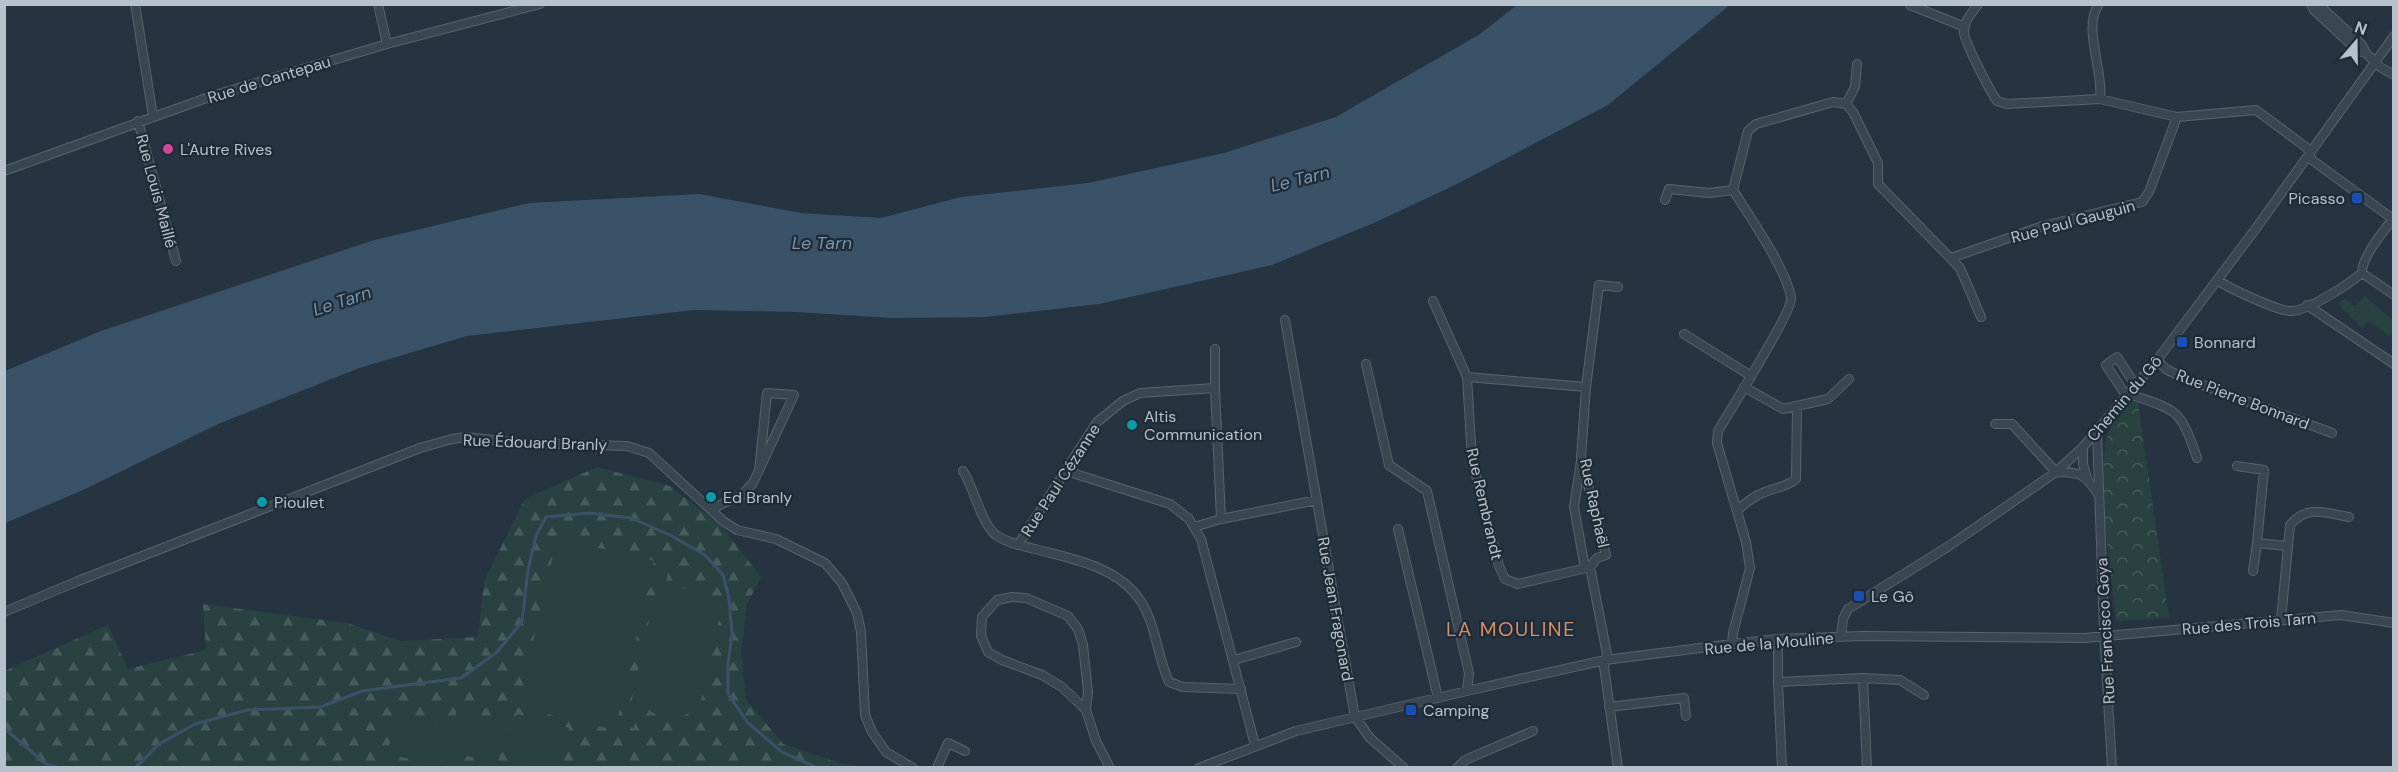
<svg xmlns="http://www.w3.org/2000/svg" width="2398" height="772" viewBox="0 0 2398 772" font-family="'DM Sans',sans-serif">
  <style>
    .forest { fill: url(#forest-firs) }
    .park { fill: url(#park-crowns) }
    .garden { fill: #284242 }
    .water { fill: #3a5268 }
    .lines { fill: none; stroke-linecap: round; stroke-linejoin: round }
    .stream { stroke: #3a5268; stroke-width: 3 }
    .minor-casing { stroke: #58646e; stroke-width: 10 }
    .minor { stroke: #3a4651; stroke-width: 8 }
    .hotel-dot { fill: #d1479c; stroke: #1f2b36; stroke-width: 2 }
    .transit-dot { fill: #1a4fb4; stroke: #1f2b36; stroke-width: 2 }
    .culture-dot { fill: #0f9aa8; stroke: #1f2b36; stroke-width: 2 }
    .labels { text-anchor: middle; stroke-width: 4.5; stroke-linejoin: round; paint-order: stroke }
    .street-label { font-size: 16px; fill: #b7c1cb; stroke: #1f2b36 }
    .poi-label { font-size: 16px; fill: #b7c1cb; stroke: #1f2b36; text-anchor: start }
    .water-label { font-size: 18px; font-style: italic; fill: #7795ae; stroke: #1f2b36 }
    .quarter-label { font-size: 20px; letter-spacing: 1.5px; fill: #d68d68; stroke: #1f2b36 }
  </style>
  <defs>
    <pattern id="forest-firs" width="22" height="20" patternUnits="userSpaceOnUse" patternTransform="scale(1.5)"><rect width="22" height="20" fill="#284242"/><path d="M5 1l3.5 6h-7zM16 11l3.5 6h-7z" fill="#455c5c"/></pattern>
    <pattern id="park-crowns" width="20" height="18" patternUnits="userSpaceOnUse" patternTransform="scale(1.5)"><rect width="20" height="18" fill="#284242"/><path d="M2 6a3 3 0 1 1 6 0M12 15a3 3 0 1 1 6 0" fill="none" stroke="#455c5c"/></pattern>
  </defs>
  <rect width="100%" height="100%" fill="#263441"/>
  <path class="forest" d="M 597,467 L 670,486 L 723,528 L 761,577 L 747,604 L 741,654 L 746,699 L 783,744 L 839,763 L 865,767 L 5,767 L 4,671 L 108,625 L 128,669 L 206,650 L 203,604 L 347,623 L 401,641 L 478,637 L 484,581 L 525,499 Z"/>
  <path class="park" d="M 2131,401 L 2138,403 L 2169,618 L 2116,621 C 2112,579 2093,462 2111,427 C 2115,417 2124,409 2131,401 Z"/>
  <path class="garden" d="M 2365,296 L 2393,320 L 2393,332 L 2389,336 L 2368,321 L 2362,328 L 2338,304 L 2345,298 L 2355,306 Z
    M 557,538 L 654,561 L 615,730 L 518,707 Z
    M 664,552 L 672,554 L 663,595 C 683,583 701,589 714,607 L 717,599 L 723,601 L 696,723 L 689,721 L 691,712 C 671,723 654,718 640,701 L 634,728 L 626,726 Z
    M 457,709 L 509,723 L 497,764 L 446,750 Z
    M 399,712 L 450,726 L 439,767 L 387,753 Z
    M 517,714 L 569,728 L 558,767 L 506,755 Z"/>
  <path class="water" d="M 1517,5 L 1730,5 L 1608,105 L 1455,185 L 1376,222 L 1272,265 L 1099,304 L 985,317 L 892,318 L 796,312 L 694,310 L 467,336 L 359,368 L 218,424 L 81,491 L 5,523 L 5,371 L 101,331 L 371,241 L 529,203 L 699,194 L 801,213 L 881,218 L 961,197 L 1088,183 L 1224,153 L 1336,117 L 1480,34 Z"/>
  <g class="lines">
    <path class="stream" d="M 4,728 L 46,764 L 60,768
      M 135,768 L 159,744 L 195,724 L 248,710 L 321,707 L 362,691 L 461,678 L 496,653 L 522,622 L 528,570 L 536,536 L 546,517 L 589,513 L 631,518 L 672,536 L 705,555 L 723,575 L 729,598 L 732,634 L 728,664 L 728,694 L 748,723 L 782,752 L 818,768"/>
    <defs>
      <path id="minor" d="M 135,4 L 153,116
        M 378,4 L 387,44
        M 1978,4 C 1972,13 1963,22 1964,33 C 1966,45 1990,91 1997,101 L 2007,104 L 2100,99 L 2177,117 L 2256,110 L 2307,148 L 2312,160 L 2393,219
        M 2099,4 C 2082,27 2104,71 2100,99
        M 2311,4 L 2314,10 L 2358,51 L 2366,53 L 2362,45 L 2320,6 L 2312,5
        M 1910,5 L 1965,27
        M 2366,53 L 2380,67 L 2394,75
        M 1846,104 L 1855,87 L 1857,64
        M 138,121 L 176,261
        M 4,171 L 212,96 L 387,44 L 540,4
        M 1665,200 L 1669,189 L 1709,193 L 1733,190
        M 1951,258 L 2043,226 L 2142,202 L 2149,192 L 2177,117
        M 2362,273 L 2394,295
        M 2217,280 C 2229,288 2279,312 2292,311 C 2309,310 2349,284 2362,273 C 2361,259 2384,230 2393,219
        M 1433,301 L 1467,377 L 1472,460 L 1499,566 L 1505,579 L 1518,584 L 1590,567
        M 2307,305 L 2394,364
        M 1285,320 L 1355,717 L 1370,738 L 1404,768
        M 1684,334 L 1751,376
        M 1215,349 L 1215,388 L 1221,519
        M 2157,360 L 2166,369 L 2181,377 L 2332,433
        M 1366,364 L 1389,465 L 1427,491 L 1469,673 L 1467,691
        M 1467,377 L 1586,387
        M 1744,387 L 1783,409 L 1828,399 L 1849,379
        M 2129,394 C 2178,411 2180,408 2197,458
        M 2127,397 L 2106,365 L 2117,357 L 2136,386
        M 1995,424 L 2012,424 L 2056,472 C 2080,472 2084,473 2098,494
        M 2097,432 L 2104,630 L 2112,768
        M 2083,447 L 2083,464 L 2087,478
        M 1581,461 L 1574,507 L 1585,568
        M 2237,466 L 2264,470 L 2257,543 L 2287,546
        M 963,471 C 974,488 981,523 996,535 C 1007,543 1023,546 1035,549 C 1072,559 1117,566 1140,600 C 1156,624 1157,656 1169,682 L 1183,687 L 1241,689
        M 1066,471 L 1170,504 L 1189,519 L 1201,539 L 1255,745
        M 711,509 L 742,495 L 753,483 L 794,395 L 767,393 L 759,471
        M 1737,511 C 1745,503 1754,496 1765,492 C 1777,487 1787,487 1796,479 L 1797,406
        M 1194,527 L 1221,519 L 1317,500
        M 1398,529 L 1438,698
        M 1018,545 L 1097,422 L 1123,401 L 1140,393 L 1215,388
        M 2253,571 L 2257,543
        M 4,612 L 78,581 L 420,448 L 452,439 L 466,437 L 520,443 L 627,446 L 649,453 L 723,521 L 737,530 L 776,539 L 825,563 L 842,583 L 857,613 L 861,632 L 865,715 L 872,732 L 886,752 L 913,768
        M 2281,620 L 2290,525 C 2308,504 2325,513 2349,517
        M 1841,636 L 1843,619 L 1848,609 L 1949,546 L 2056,472 L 2083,447 L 2157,360 L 2254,231 L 2394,36
        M 1778,639 L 1778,682 L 1782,768
        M 1732,644 L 1733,633 L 1750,568 L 1746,542 L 1717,443 L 1718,431 C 1729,412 1792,312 1791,299 C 1789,273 1748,214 1733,190 L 1748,131 L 1756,124 L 1833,102 L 1846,104 L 1853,112 L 1878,163 L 1878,184 L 1960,268 L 1981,317
        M 1234,660 L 1296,642
        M 1863,678 L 1867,768
        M 1778,682 L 1863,678 L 1900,680 L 1924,695
        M 1609,707 L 1684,698 L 1686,716
        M 1086,710 L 1062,687 L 1042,675 L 1002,660 L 988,652 L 981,636 L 982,617 L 997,600 L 1012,597 L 1026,598 L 1068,616 L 1078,629 L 1083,645 L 1088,692 L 1086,710 L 1096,741 L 1110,768
        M 937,768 L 948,743 L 965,751
        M 1199,768 L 1296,731 L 1467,691 L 1605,660 L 1732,644 L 1778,639 L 1862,636 L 2084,638 L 2341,615 L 2394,623
        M 1457,768 L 1465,760 L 1533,731
        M 1618,768 L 1604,666 L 1607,654 L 1590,567 L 1597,558 L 1606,555 L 1581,458 L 1586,387 L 1599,285 L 1618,287"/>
    </defs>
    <use href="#minor" class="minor-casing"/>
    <use href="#minor" class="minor"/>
  </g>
  <circle class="hotel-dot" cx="168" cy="149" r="6"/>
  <g class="transit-dot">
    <rect x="2351" y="192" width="12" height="12" rx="3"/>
    <rect x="2176" y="336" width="12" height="12" rx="3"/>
    <rect x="1853" y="590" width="12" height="12" rx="3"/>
    <rect x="1405" y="704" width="12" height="12" rx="3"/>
  </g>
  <g class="culture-dot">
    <circle cx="1132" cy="425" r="6"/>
    <circle cx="711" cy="497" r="6"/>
    <circle cx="262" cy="502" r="6"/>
  </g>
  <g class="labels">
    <g class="street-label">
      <text transform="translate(269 79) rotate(-17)" y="6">Rue de Cantepau</text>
      <text transform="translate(157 191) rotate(75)" y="6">Rue Louis Maillé</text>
      <text transform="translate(2073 221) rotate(-15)" y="6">Rue Paul Gauguin</text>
      <text transform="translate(2124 398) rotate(-50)" y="6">Chemin du Gô</text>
      <text transform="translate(2243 399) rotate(21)" y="6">Rue Pierre Bonnard</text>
      <text transform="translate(535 442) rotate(2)" y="6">Rue Édouard Branly</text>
      <text transform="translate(1060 480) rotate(-57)" y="6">Rue Paul Cézanne</text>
      <text transform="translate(1595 503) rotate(78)" y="6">Rue Raphaël</text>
      <text transform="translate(1485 504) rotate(77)" y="6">Rue Rembrandt</text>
      <text transform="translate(1336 609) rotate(80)" y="6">Rue Jean Fragonard</text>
      <text transform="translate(2249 623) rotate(-5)" y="6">Rue des Trois Tarn</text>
      <text transform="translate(2105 631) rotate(-93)" y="6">Rue Francisco Goya</text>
      <text transform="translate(1769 643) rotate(-5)" y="6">Rue de la Mouline</text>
    </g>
    <g class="poi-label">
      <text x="180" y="155">L'Autre Rives</text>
      <text x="2345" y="204" text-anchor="end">Picasso</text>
      <text x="2194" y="348">Bonnard</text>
      <text x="1144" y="422">Altis<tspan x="1144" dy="18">Communication</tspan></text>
      <text x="723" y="503">Ed Branly</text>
      <text x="274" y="508">Pioulet</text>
      <text x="1871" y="602">Le Gô</text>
      <text x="1423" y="716">Camping</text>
    </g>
    <g class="water-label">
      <text transform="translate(1300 179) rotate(-14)" y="6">Le Tarn</text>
      <text x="822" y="249">Le Tarn</text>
      <text transform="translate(342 301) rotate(-18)" y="6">Le Tarn</text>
    </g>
    <g class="quarter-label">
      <text x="1511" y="636">LA MOULINE</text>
    </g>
  </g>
  <rect width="2398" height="772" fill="none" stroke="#b7c1cb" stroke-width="12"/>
  <g transform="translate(2356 42) rotate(20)" stroke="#1f2b36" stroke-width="4.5" paint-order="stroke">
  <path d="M0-4.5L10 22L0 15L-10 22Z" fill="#b7c1cb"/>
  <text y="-9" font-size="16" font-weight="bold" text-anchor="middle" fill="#b7c1cb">N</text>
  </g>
</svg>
